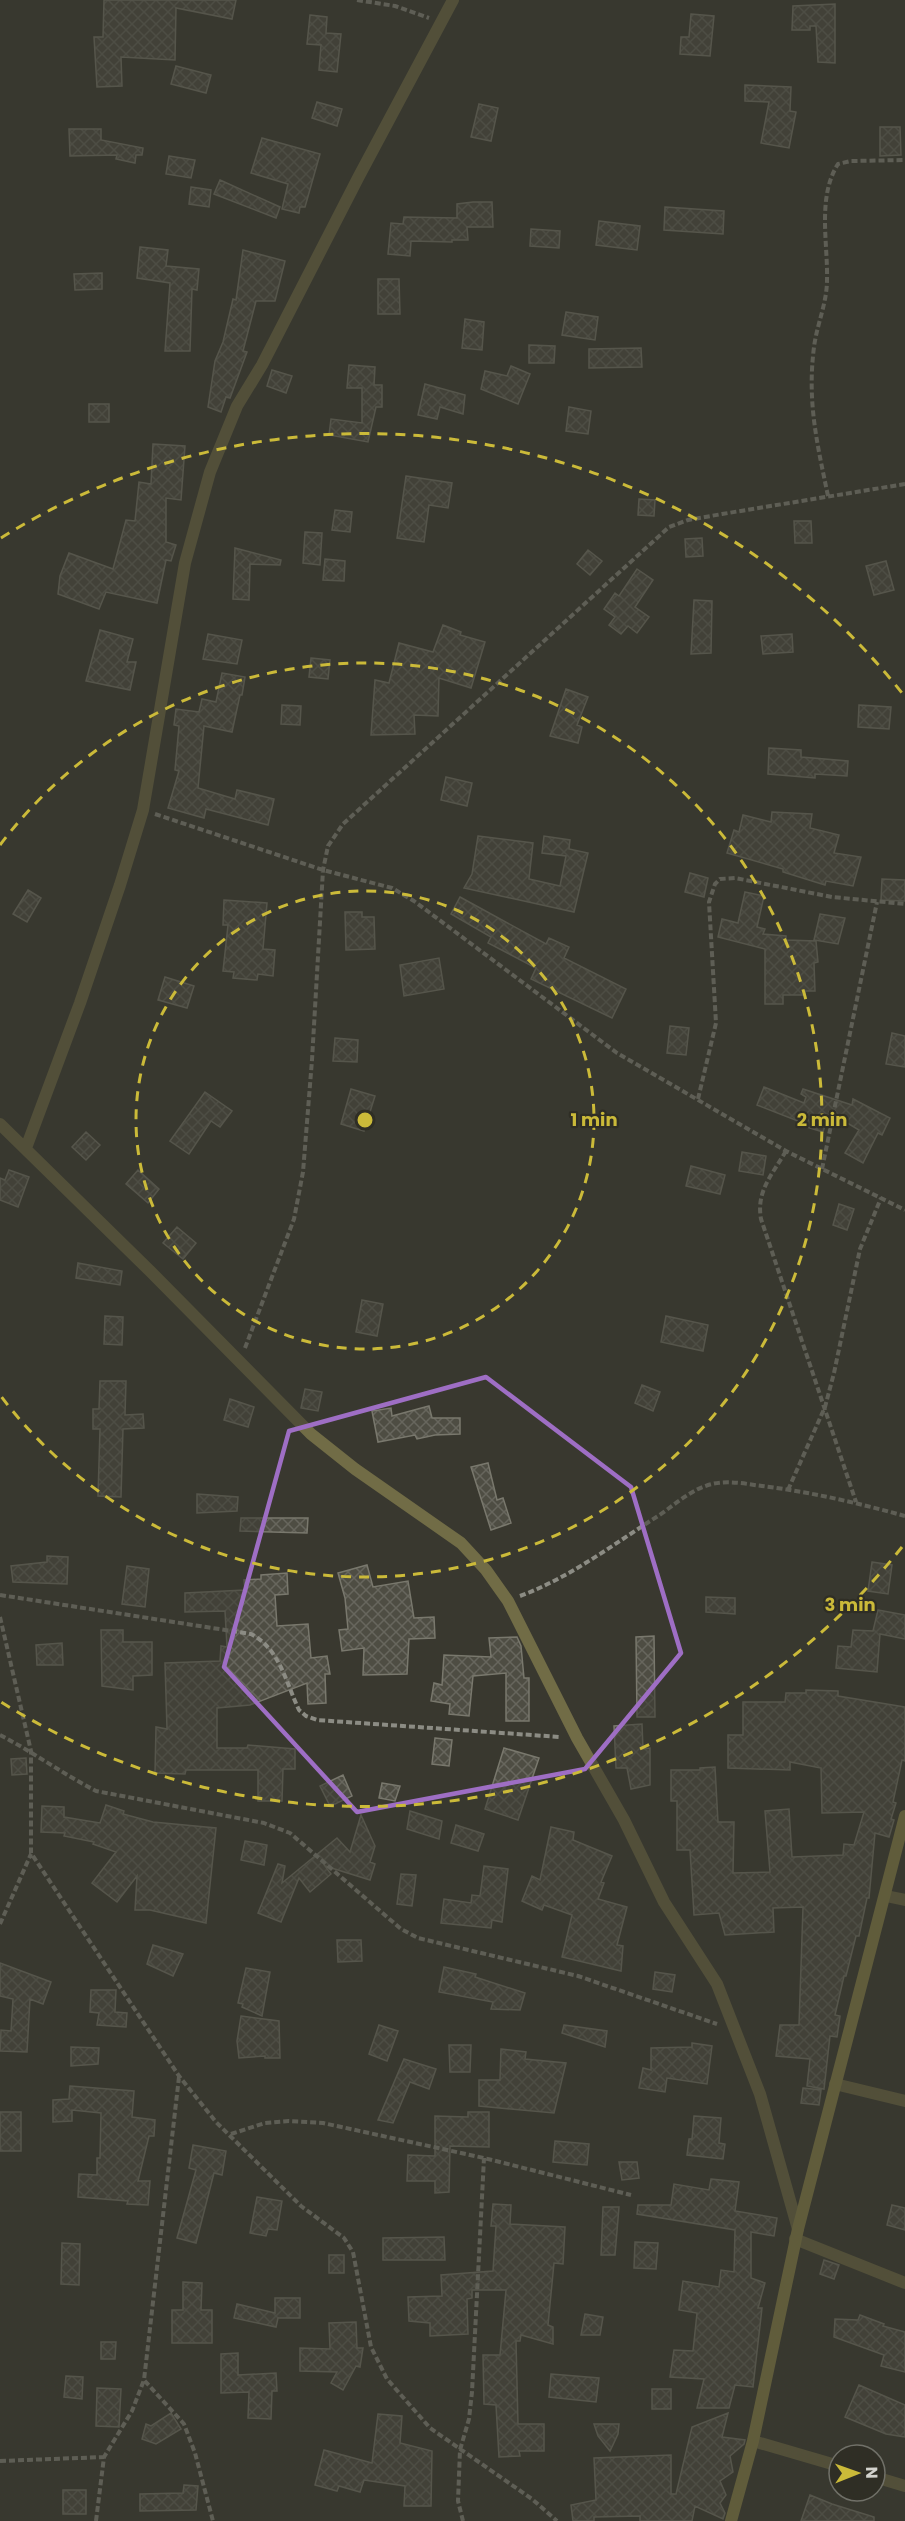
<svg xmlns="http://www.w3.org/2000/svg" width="905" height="2521" viewBox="0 0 905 2521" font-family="Poppins,sans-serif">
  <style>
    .building { fill: url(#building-cross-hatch); stroke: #79786d; stroke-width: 1.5 }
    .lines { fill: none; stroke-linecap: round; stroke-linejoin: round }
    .path { stroke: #8c8c84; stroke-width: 4; stroke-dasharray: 6 3; stroke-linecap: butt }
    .street { stroke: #716c46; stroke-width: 12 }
    .secondary { stroke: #90884a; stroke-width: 12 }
    .marked { fill: none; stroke: #9e6ec4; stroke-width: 4.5; stroke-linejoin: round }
    .ring { fill: none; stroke: #cbba39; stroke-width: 3; stroke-dasharray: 10 8 }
    .centre { fill: #cbba39; stroke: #2f2e25; stroke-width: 3 }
    .ring-label { font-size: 18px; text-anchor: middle; font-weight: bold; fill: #cbba39; stroke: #2f2e25; stroke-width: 4.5; stroke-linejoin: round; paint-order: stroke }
  </style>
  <defs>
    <pattern id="building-cross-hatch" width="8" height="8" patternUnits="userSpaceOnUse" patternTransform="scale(1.5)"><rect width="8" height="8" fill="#4e4d43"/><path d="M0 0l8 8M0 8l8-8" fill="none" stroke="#67665d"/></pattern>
  </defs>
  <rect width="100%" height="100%" fill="#39382f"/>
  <path class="building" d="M 104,0 L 236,0 L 232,19 L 176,8 L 175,60 L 121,57 L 122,86 L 97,87 L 94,37 L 103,37 Z
    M 835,4 L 835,63 L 818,62 L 816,26 L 810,26 L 810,30 L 792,30 L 793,6 Z
    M 691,14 L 714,16 L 710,56 L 680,54 L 681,37 L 689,37 Z
    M 310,15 L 327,17 L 326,33 L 341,34 L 337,72 L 319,70 L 321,45 L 307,44 Z
    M 176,66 L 211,75 L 206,93 L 171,84 Z
    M 745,85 L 791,87 L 790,111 L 796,112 L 789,148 L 761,143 L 769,102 L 745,101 Z
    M 317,102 L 342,109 L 337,126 L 312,118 Z
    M 479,104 L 498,108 L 491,141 L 471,137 Z
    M 880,127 L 900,127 L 901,155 L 880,156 Z
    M 69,129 L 101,129 L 101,140 L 143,148 L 142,155 L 136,155 L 135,163 L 116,159 L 117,155 L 70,156 Z
    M 262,138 L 320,154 L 305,207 L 300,207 L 299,213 L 282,209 L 288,184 L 251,173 Z
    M 169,156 L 195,160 L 191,178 L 166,174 Z
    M 220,180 L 280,207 L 276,218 L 214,194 Z
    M 191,187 L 211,190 L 209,207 L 189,204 Z
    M 473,202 L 492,202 L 493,227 L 467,227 L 468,240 L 452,240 L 452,242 L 411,241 L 410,256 L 388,254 L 391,223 L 403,224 L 404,217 L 457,218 L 457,204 Z
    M 665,207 L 724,211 L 723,234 L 664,230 Z
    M 599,221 L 640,226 L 637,250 L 596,245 Z
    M 531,229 L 560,231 L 559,248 L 530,246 Z
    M 140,247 L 168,250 L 166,266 L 199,269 L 197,290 L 192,289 L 190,351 L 165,351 L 170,283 L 137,278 Z
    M 243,250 L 285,261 L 275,301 L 256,301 L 243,351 L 247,352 L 230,398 L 226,397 L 221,412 L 208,407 L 215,361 L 223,342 L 233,299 L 236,300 Z
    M 102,273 L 102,289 L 75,290 L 74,274 Z
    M 378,279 L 399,279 L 400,314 L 378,314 Z
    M 566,312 L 598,317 L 595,340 L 562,335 Z
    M 465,319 L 484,322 L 482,350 L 462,348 Z
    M 529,345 L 555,346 L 554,363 L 529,363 Z
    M 641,348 L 642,367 L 589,368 L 589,349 Z
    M 349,365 L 375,367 L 374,385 L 382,385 L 382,407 L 376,407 L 368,442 L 329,435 L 331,419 L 362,423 L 362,388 L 347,388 Z
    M 511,366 L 530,374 L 518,404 L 481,389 L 485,371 L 507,376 Z
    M 272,370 L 292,376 L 286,393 L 267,386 Z
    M 425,384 L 465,395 L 463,414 L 440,407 L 437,419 L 418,415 Z
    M 89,404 L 109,404 L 109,422 L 89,422 Z
    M 569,407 L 591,411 L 588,434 L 566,431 Z
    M 153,444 L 185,446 L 181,500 L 166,498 L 166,542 L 176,545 L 171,561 L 166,560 L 157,603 L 106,592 L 99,609 L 58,594 L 60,576 L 69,553 L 113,569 L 126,520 L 135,521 L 139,482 L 151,484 Z
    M 406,476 L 452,483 L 448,508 L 429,505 L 424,542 L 397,538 Z
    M 639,499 L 655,500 L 654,516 L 638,515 Z
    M 335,510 L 352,512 L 350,532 L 332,530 Z
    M 794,521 L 811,521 L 812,543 L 795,543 Z
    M 305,532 L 322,533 L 320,565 L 303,563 Z
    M 702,538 L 703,556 L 686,557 L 685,539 Z
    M 235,548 L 281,560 L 280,565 L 250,564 L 249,600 L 233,599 Z
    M 588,550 L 602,561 L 590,575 L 577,564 Z
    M 325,559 L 345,561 L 344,581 L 323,580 Z
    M 886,561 L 894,590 L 874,595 L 866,566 Z
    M 637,569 L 653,580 L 635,607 L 649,617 L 637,633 L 628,626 L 621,634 L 609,625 L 615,617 L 604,609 L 615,593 L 619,596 Z
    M 694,600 L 712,601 L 711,653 L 691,654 Z
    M 443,625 L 461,632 L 460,635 L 485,642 L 471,688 L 439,678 L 438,716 L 414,715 L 415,734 L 371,735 L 375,680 L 389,683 L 399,643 L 433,652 Z
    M 100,630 L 133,639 L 127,662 L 136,662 L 130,690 L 86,681 Z
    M 208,634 L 242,640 L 237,664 L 203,659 Z
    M 792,634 L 793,652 L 763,654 L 761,636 Z
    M 311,658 L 330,660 L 328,679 L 309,677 Z
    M 222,673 L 245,677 L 242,695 L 240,695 L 232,732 L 204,726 L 198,788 L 235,799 L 237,790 L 274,799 L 268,825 L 206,809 L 204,818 L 168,808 L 179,771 L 175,770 L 179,726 L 174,725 L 176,709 L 199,712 L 202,699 L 216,702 Z
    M 566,689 L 588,697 L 577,725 L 582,727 L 578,743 L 550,736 Z
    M 282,705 L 301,706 L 300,725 L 281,724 Z
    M 859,705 L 891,707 L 889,729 L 858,727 Z
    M 769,748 L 801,750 L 801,757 L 848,761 L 847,776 L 815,774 L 815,778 L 768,774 Z
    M 446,777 L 472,783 L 467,806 L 441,800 Z
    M 772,812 L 812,814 L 810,828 L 839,835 L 834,853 L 861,857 L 853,886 L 826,881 L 825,885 L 783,872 L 783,869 L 727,853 L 734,830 L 739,832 L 743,815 L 771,822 Z
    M 478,836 L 533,843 L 529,879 L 560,886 L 566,856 L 542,853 L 544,836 L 570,840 L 569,849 L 588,853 L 574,912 L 464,888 L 472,874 Z
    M 690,873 L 708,878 L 704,897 L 685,892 Z
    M 882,879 L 905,880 L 905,901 L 881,900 Z
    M 28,890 L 41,898 L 27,922 L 13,914 Z
    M 745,892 L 764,896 L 757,927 L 765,929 L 763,934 L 786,936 L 786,940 L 816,941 L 818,962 L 814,963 L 815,991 L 805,991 L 805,995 L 783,995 L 783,1004 L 765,1004 L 765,949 L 718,937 L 722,919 L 738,923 Z
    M 460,897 L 546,944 L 549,938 L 569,947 L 564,958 L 626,989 L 612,1018 L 531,979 L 536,968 L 488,943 L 491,937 L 451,914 Z
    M 224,900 L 267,903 L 263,949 L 275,950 L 273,976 L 258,974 L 257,980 L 233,978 L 234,972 L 223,971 L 228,925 L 223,925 Z
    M 345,912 L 362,912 L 362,917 L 374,917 L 375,949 L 346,950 Z
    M 820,914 L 845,918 L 838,944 L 814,940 Z
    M 439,958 L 444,989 L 404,996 L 400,965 Z
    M 165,977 L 194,986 L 187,1008 L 158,1000 Z
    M 670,1026 L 689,1028 L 686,1055 L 667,1053 Z
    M 892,1033 L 905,1036 L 905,1067 L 886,1064 Z
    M 335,1038 L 358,1040 L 357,1062 L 333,1061 Z
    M 764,1087 L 804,1103 L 806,1097 L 801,1094 L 803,1089 L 852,1105 L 853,1099 L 890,1118 L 882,1135 L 878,1133 L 863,1163 L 845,1153 L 859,1130 L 829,1112 L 823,1132 L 797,1124 L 798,1121 L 757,1105 Z
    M 351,1089 L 375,1096 L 364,1131 L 341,1124 Z
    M 205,1092 L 232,1111 L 220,1127 L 211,1121 L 189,1154 L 170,1141 Z
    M 86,1132 L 100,1145 L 86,1160 L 72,1147 Z
    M 742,1152 L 766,1156 L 763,1175 L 739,1171 Z
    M 691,1166 L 725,1175 L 720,1194 L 686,1186 Z
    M 9,1170 L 29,1177 L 18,1207 L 0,1200 L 0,1178 L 5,1180 Z
    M 138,1170 L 159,1189 L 148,1203 L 126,1184 Z
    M 839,1204 L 854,1209 L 847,1230 L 833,1225 Z
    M 177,1227 L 196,1243 L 183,1259 L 163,1243 Z
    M 78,1263 L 122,1271 L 120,1285 L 76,1278 Z
    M 362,1300 L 383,1304 L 377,1336 L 356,1332 Z
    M 105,1316 L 123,1317 L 122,1345 L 104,1344 Z
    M 666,1316 L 708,1325 L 703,1351 L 661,1342 Z
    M 100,1381 L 126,1381 L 125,1415 L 143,1414 L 144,1428 L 123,1429 L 121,1497 L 98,1496 L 100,1429 L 93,1429 L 93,1409 L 99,1409 Z
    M 642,1385 L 660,1392 L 653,1411 L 635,1403 Z
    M 305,1389 L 322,1392 L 318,1411 L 301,1408 Z
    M 230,1399 L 254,1407 L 248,1427 L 224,1420 Z
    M 429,1406 L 432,1418 L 460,1418 L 460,1434 L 435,1435 L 417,1439 L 415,1435 L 378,1442 L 372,1411 L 391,1408 L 392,1416 Z
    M 488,1463 L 497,1500 L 503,1498 L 511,1523 L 491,1530 L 471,1467 Z
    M 197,1494 L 238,1497 L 237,1511 L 197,1513 Z
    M 241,1518 L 308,1518 L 307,1533 L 240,1531 Z
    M 47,1556 L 68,1557 L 67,1584 L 13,1582 L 11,1566 L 47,1562 Z
    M 872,1562 L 892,1565 L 888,1594 L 868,1591 Z
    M 367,1565 L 373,1587 L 408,1581 L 414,1618 L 434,1617 L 435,1638 L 409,1639 L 407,1674 L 363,1675 L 364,1648 L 342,1651 L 339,1630 L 348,1629 L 345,1598 L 338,1573 Z
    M 127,1566 L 149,1569 L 145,1607 L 122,1604 Z
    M 287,1573 L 288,1594 L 275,1595 L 277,1626 L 308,1624 L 311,1658 L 327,1656 L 330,1674 L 325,1674 L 326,1703 L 308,1704 L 307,1683 L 250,1705 L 217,1708 L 217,1748 L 247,1748 L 248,1745 L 295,1749 L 295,1769 L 283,1769 L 282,1801 L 258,1801 L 258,1770 L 186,1770 L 185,1774 L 155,1773 L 156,1727 L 167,1729 L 165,1663 L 220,1661 L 221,1646 L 227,1647 L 225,1611 L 185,1612 L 185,1593 L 245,1590 L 244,1580 L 261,1579 L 261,1575 Z
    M 706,1597 L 735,1598 L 735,1614 L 706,1612 Z
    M 878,1610 L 905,1615 L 905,1639 L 880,1634 L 877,1672 L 836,1668 L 838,1646 L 851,1647 L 853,1630 L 873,1631 Z
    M 101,1630 L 123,1630 L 123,1642 L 152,1642 L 152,1675 L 133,1676 L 133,1690 L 102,1686 Z
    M 654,1636 L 655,1717 L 637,1717 L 636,1637 Z
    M 517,1637 L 521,1646 L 524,1678 L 529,1678 L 529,1721 L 506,1721 L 506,1673 L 473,1676 L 469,1716 L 449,1714 L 450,1704 L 431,1701 L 434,1683 L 442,1685 L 444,1655 L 491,1657 L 489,1638 Z
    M 62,1643 L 63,1665 L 37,1665 L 36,1645 Z
    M 806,1690 L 838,1691 L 838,1696 L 905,1707 L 905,1761 L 902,1760 L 893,1802 L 896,1803 L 891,1819 L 894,1820 L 889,1837 L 875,1833 L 869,1898 L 867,1898 L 859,1936 L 856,1936 L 846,1976 L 844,1976 L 835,2015 L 840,2016 L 837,2037 L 830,2036 L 824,2089 L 807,2086 L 810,2059 L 776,2056 L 780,2025 L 799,2025 L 803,1907 L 773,1908 L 774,1932 L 725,1935 L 719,1913 L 694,1915 L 690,1850 L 677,1850 L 677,1801 L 671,1801 L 671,1770 L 700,1770 L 700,1768 L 715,1767 L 718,1822 L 734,1822 L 733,1873 L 770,1872 L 765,1811 L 789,1809 L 792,1857 L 843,1855 L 844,1844 L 854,1845 L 864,1812 L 822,1813 L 821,1768 L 790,1762 L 790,1770 L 728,1768 L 728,1735 L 743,1735 L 743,1702 L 785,1702 L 786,1693 L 806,1693 Z
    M 642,1724 L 643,1749 L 650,1748 L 650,1785 L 631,1789 L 627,1768 L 616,1768 L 614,1726 Z
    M 435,1738 L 452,1740 L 449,1766 L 432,1764 Z
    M 504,1748 L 539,1758 L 518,1820 L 485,1809 Z
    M 26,1758 L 27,1774 L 12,1775 L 11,1759 Z
    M 343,1775 L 352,1796 L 335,1804 L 329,1804 L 320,1786 Z
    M 382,1783 L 400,1786 L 395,1801 L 379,1798 Z
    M 106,1805 L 124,1811 L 123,1814 L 153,1822 L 216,1828 L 206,1923 L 150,1910 L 135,1910 L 137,1876 L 117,1902 L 92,1883 L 116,1852 L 93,1844 L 94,1842 L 64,1836 L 65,1833 L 41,1832 L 42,1806 L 64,1807 L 64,1817 L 100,1823 Z
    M 410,1811 L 442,1821 L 439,1839 L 407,1829 Z
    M 361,1815 L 375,1846 L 370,1862 L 375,1864 L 370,1880 L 325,1866 L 331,1874 L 310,1892 L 299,1878 L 281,1922 L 258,1913 L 278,1864 L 285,1866 L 282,1883 L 337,1838 L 350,1852 Z
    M 456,1825 L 484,1834 L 478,1851 L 451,1843 Z
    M 551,1827 L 574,1832 L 573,1840 L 612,1856 L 601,1882 L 604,1883 L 598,1899 L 627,1907 L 617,1945 L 623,1946 L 621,1971 L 562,1957 L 572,1915 L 544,1905 L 542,1910 L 522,1901 L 532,1876 L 540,1880 Z
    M 245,1841 L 267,1845 L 264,1865 L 241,1860 Z
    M 484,1866 L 508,1869 L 502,1922 L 492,1920 L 491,1928 L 441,1923 L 444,1899 L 471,1903 L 472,1895 L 480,1896 Z
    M 401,1874 L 416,1875 L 412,1906 L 397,1904 Z
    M 337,1940 L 361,1940 L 362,1961 L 338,1962 Z
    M 153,1945 L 183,1954 L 173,1976 L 147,1964 Z
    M 0,1963 L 51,1982 L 43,2004 L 30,1999 L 27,2052 L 0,2051 L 1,2030 L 11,2031 L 13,1999 L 0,1996 Z
    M 444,1967 L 476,1974 L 475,1977 L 525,1993 L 520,2010 L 491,2009 L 493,2002 L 439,1992 Z
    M 246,1968 L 270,1972 L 262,2016 L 242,2007 L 243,2004 L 238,2003 Z
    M 655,1972 L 675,1975 L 672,1992 L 653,1989 Z
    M 91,1990 L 116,1990 L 115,2012 L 127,2013 L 126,2027 L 97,2025 L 99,2013 L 90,2012 Z
    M 241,2016 L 279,2021 L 280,2058 L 265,2058 L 265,2056 L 239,2058 L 237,2041 Z
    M 379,2025 L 398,2031 L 387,2061 L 369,2054 Z
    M 564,2025 L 607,2031 L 605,2047 L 562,2033 Z
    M 692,2043 L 712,2046 L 707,2084 L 667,2078 L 665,2092 L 639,2088 L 643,2068 L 651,2070 L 651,2048 L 692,2047 Z
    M 449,2045 L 471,2045 L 470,2072 L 450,2072 Z
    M 71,2047 L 99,2048 L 98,2064 L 71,2066 Z
    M 501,2049 L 526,2052 L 525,2059 L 566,2063 L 554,2113 L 479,2106 L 479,2080 L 500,2080 Z
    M 404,2059 L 436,2069 L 429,2089 L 410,2082 L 393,2123 L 378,2120 Z
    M 70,2086 L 134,2091 L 132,2117 L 155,2120 L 154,2136 L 149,2136 L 138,2181 L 150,2181 L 148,2205 L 127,2204 L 128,2201 L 78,2197 L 79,2174 L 97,2175 L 97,2158 L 100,2158 L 101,2113 L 72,2110 L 72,2121 L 53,2122 L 53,2100 L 69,2099 Z
    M 803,2088 L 821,2090 L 819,2105 L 801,2103 Z
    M 0,2112 L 21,2112 L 21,2151 L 0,2151 Z
    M 468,2112 L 489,2112 L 489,2147 L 450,2146 L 449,2192 L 435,2193 L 435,2181 L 407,2181 L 408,2155 L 435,2156 L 435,2116 L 468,2117 Z
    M 694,2116 L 721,2118 L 719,2143 L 725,2144 L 723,2159 L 687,2155 L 689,2139 L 692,2139 Z
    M 555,2141 L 589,2144 L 587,2165 L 553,2162 Z
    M 193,2145 L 226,2151 L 222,2175 L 214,2173 L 196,2243 L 177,2238 L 196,2170 L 189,2168 Z
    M 619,2162 L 637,2162 L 639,2178 L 622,2180 Z
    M 711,2179 L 739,2182 L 735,2211 L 777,2218 L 774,2236 L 751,2232 L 751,2278 L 765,2283 L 758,2308 L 762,2308 L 753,2387 L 735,2385 L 729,2408 L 697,2408 L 704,2379 L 670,2377 L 674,2350 L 693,2351 L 697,2313 L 679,2310 L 683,2281 L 719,2287 L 721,2270 L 734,2272 L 735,2230 L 637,2214 L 638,2205 L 671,2205 L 674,2184 L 709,2190 Z
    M 257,2197 L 282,2201 L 277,2230 L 268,2229 L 266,2236 L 250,2233 Z
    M 493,2204 L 511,2205 L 510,2224 L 565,2227 L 563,2264 L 554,2263 L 548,2325 L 553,2327 L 553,2344 L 521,2335 L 520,2341 L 516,2341 L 518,2424 L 544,2424 L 544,2451 L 519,2451 L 520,2456 L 499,2457 L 496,2405 L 484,2404 L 483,2355 L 500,2355 L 506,2290 L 472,2290 L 472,2298 L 467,2299 L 468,2334 L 430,2336 L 430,2323 L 409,2321 L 408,2297 L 442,2296 L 441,2275 L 493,2271 L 496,2226 L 491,2226 Z
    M 892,2205 L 905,2208 L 905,2230 L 887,2225 Z
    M 603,2207 L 619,2207 L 615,2255 L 601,2255 Z
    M 444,2237 L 445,2260 L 383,2260 L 383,2238 Z
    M 635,2242 L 658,2243 L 656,2269 L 634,2268 Z
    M 62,2243 L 80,2244 L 79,2285 L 61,2284 Z
    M 329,2255 L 344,2255 L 344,2273 L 329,2273 Z
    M 824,2260 L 839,2265 L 834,2279 L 820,2274 Z
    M 183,2282 L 202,2283 L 201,2310 L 212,2310 L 212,2343 L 172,2343 L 172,2310 L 183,2310 Z
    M 275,2298 L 300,2298 L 300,2318 L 278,2318 L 276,2327 L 234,2318 L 237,2304 L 275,2313 Z
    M 585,2314 L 603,2317 L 600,2335 L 581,2335 Z
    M 860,2315 L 884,2324 L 883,2326 L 905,2332 L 905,2372 L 881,2366 L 884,2355 L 834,2337 L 835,2319 L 858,2320 Z
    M 356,2322 L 357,2348 L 363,2348 L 360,2367 L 356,2366 L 343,2390 L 331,2383 L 337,2372 L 300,2371 L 300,2348 L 330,2349 L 329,2323 Z
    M 101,2342 L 116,2342 L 115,2359 L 101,2359 Z
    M 238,2353 L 238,2375 L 276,2373 L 277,2391 L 272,2391 L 271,2419 L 248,2418 L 249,2392 L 221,2393 L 221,2354 Z
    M 551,2374 L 599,2378 L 596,2402 L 549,2397 Z
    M 66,2376 L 83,2377 L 82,2399 L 64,2397 Z
    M 859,2385 L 905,2405 L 905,2437 L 886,2434 L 845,2417 Z
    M 97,2388 L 121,2389 L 119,2427 L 96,2426 Z
    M 652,2389 L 671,2389 L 671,2409 L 652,2409 Z
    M 171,2413 L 181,2429 L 156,2444 L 142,2439 L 146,2424 L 151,2426 Z
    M 728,2413 L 722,2437 L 745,2440 L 744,2444 L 730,2456 L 733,2472 L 720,2481 L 726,2495 L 720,2503 L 725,2513 L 723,2519 L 695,2506 L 692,2521 L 640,2521 L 640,2516 L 594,2517 L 594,2521 L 573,2521 L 571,2505 L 596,2500 L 594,2458 L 671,2455 L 671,2494 L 676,2494 L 692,2427 Z
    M 378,2414 L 402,2416 L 400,2443 L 432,2451 L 431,2506 L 404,2506 L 405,2486 L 364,2480 L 360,2492 L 339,2486 L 337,2491 L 315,2485 L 324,2450 L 372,2463 Z
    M 594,2424 L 619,2424 L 618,2434 L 610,2451 L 598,2436 Z
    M 184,2485 L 198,2486 L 196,2510 L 140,2511 L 140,2494 L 183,2493 Z
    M 63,2490 L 86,2490 L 86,2514 L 63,2514 Z
    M 810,2495 L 832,2504 L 874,2517 L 874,2521 L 801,2521 Z"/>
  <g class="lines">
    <path class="path" d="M 357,0 L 395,6 L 429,18
      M 828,496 C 817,443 807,402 814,347 C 817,324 827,303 827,280 C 828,243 817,197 838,164 L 851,161 L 905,160
      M 155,814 L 323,870 L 392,888 L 414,901 L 617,1053 L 786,1151 L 905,1210
      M 698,1099 L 716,1023 L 709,902 L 715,884 L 720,879 L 735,878 L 832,897 L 905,904
      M 786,1151 C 772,1175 756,1191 761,1219 L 856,1502
      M 822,1169 L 877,902
      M 245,1348 L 294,1219 L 303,1172 L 312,1060 L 323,870 L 328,846 L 343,824 L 669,527 L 688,520 L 722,514 L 905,484
      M 788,1490 L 825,1407 L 834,1373 L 860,1249 L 881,1198
      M 0,1595 L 251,1634 C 280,1649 286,1683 299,1710 L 306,1716 L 317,1720 L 560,1737
      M 520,1596 C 569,1578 614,1544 658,1516 C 676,1504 691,1489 712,1484 C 729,1480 746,1484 762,1486 C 811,1492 858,1503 905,1516
      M 0,1617 L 31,1751 L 31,1853 L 179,2076 L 216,2122 L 301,2206 L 344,2238 L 353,2252 L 371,2347 L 387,2379 L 430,2428 L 532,2499 L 557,2521
      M 0,1735 C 33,1752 63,1774 96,1791 L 264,1823 L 290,1833 L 401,1929 L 418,1938 L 578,1976 L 717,2024
      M 0,1924 L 31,1854
      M 179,2077 L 144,2380 L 184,2424 L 195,2453 L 213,2521
      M 231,2134 L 265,2123 L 289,2121 L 323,2123 L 484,2158 L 631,2195
      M 0,2461 L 104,2457
      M 96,2521 L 104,2457 L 132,2411 L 144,2380
      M 463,2521 L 458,2501 L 460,2450 L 469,2419 L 472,2392 L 484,2158"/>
    <path class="street" d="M 0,1124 L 150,1271 L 311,1434 L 355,1469 L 461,1543 L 486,1570 L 508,1601 L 577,1738 L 624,1820 L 664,1902 L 717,1984 L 760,2094 L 798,2229
      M 26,1148 L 80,1003 L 120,885 L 143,810 L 185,563 L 210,472 L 237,406 L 262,365 L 358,178 L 453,0
      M 886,1896 L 905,1900
      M 835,2084 L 905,2101
      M 795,2239 L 905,2283
      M 753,2441 L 839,2466
      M 875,2477 L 905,2486"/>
    <path class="secondary" d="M 731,2521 L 753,2441 L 798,2229 L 905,1816"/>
  </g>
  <path d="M0 0H905V2521H0ZM 486,1377 L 631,1487 L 681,1653 L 585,1769 L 357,1812 L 224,1667 L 289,1431 Z" fill="#39382f" fill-opacity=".55" fill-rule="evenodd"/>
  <path class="marked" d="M 486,1377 L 631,1487 L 681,1653 L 585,1769 L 357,1812 L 224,1667 L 289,1431 Z"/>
  <g class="ring">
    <circle cx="365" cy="1120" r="229"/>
    <path d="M0 845A457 457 0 1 1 0 1395"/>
    <path d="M902 1547A686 686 0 0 1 1 1702M1 538A686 686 0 0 1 902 693"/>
  </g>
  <circle cx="365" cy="1120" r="9" class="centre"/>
  <g class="ring-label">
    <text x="594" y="1126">1 min</text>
    <text x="822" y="1126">2 min</text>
    <text x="850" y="1611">3 min</text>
  </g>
  <g transform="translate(857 2473) rotate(89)"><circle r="28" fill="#2f2e25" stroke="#707068" stroke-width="1.5"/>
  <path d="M0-4.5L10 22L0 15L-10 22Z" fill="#cbba39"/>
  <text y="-9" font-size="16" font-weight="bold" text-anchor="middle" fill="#d2d2cc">N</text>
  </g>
</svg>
